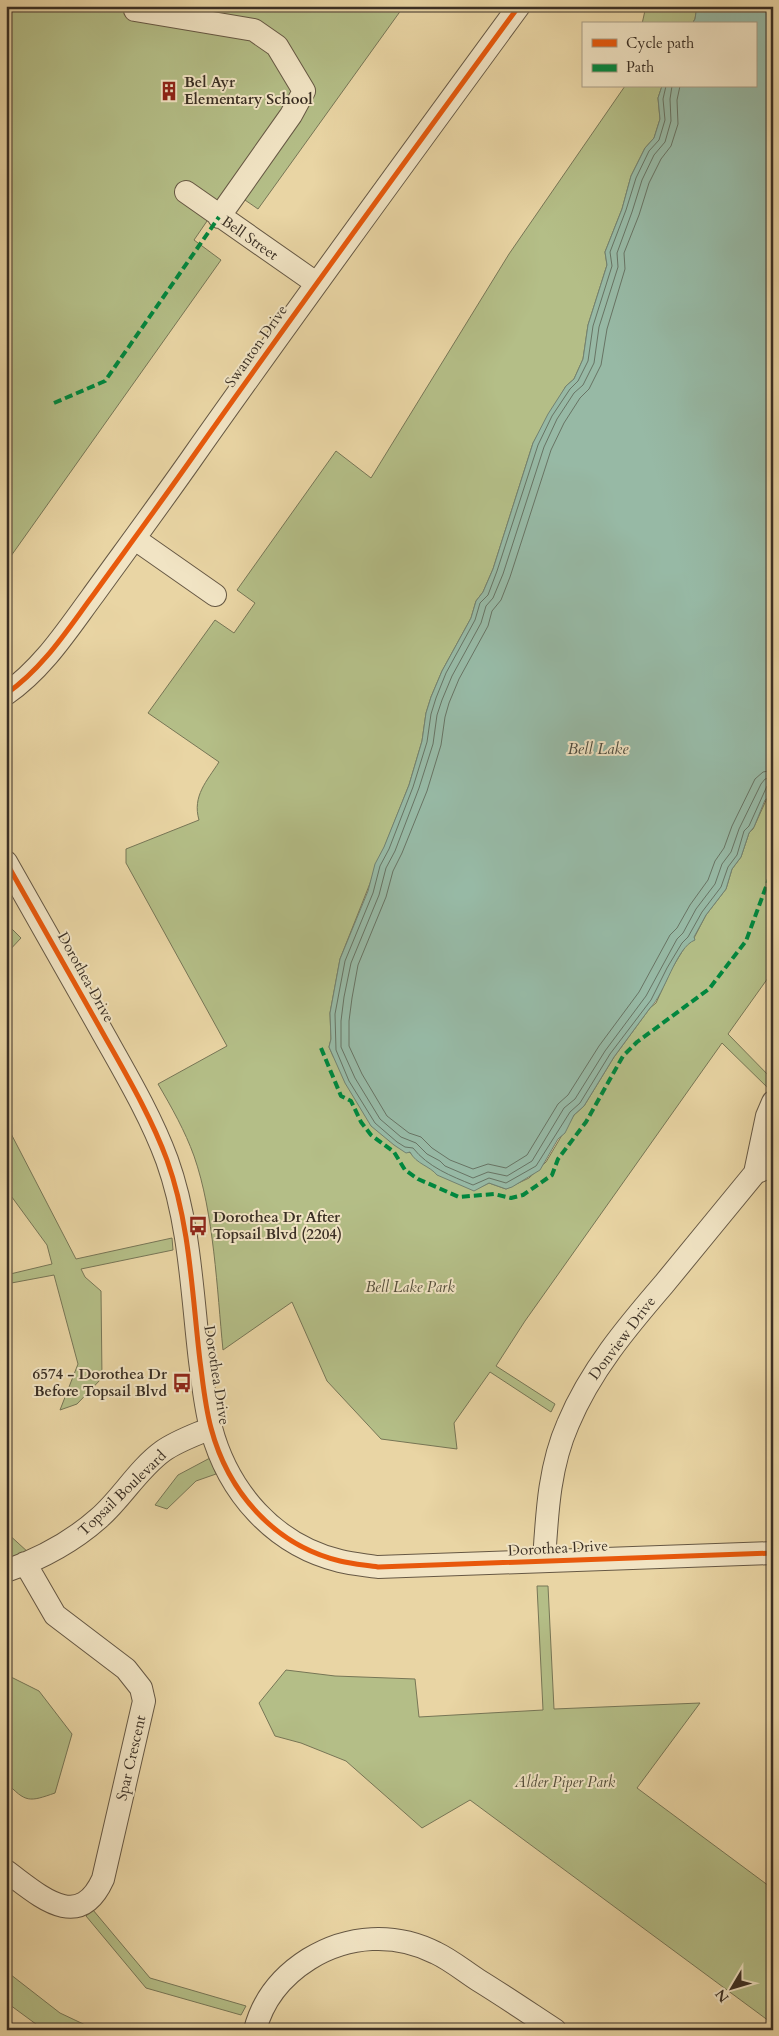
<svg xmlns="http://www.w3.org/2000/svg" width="779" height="2036" viewBox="0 0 779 2036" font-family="Cardo,serif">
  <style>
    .green { fill: #b4be87; stroke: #777656 }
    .water { fill: #97b9a5; stroke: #728271 }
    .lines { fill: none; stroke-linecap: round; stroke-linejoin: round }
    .shore { stroke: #687464; stroke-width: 1 }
    .minor-casing { stroke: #665844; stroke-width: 24 }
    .minor { stroke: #f1e4c4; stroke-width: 22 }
    .quiet { stroke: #00873e; stroke-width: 4; stroke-dasharray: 8 4; stroke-linecap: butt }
    .cycleway-casing { stroke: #f1e4c4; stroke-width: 8 }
    .cycleway { stroke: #e8590c; stroke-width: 5 }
    .labels { text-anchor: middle; stroke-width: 4; stroke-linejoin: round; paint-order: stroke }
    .poi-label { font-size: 15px; font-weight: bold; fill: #3a2f24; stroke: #f1e4c4; text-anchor: start }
    .street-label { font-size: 15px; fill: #3a2f24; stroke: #f1e4c4 }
    .park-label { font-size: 15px; font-style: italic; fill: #524c38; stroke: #f1e4c4 }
    .water-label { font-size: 16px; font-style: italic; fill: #4d4b3e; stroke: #f1e4c4 }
  </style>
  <rect width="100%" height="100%" fill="#e9d5a4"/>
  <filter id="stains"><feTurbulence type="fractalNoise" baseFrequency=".004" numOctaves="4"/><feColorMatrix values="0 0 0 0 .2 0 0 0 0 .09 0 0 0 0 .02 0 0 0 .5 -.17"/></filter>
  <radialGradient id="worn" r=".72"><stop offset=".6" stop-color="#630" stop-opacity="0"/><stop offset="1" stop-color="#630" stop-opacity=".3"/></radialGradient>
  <path class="green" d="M 6,6 L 404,6 L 258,209 L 229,189 L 194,240 L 221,260 L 6,563 Z
    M 646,6 L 697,6 L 695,19 L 692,24 L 642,24 Z
    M 625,86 L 662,86 L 658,98 L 660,119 L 654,138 L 645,148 L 631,176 L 622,209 L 605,252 L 607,265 L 588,325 L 583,359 L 574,379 L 566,386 L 533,443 L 493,569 L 483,592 L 476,601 L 471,618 L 442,671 L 431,697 L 426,713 L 422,741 L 409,785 L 340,959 L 330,1013 L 331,1039 L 329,1047 L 333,1056 L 388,1140 L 474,1190 L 489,1183 L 506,1189 L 529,1178 L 546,1162 L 574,1115 L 584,1106 L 614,1057 L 650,1008 L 656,1003 L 671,970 L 686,945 L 694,938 L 706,915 L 726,889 L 732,869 L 741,857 L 749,833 L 753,829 L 773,785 L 773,971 L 728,1034 L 773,1080 L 773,1088 L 770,1090 L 722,1043 L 525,1321 L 496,1366 L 555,1404 L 551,1412 L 490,1372 L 454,1423 L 457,1449 L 381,1439 L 327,1381 L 292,1302 L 223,1350 C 217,1290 214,1213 194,1156 C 185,1131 172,1108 158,1084 L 227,1046 L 126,863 L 126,849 L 199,820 C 192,796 207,781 219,762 L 148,713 L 215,620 L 234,633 L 255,603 L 237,590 L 336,451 L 371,478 L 509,254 Z
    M 6,923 L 21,938 L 6,954 Z
    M 6,1124 L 76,1259 L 172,1238 L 173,1250 L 81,1269 L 85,1277 L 101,1291 L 102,1378 L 77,1404 L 60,1410 L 78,1364 L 54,1275 L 6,1284 L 6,1275 L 52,1264 L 47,1245 L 6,1189 Z
    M 210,1458 L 216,1474 L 196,1481 L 167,1509 L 155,1505 L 178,1475 Z
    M 6,1532 L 29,1553 L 6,1559 Z
    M 537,1586 L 548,1586 L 554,1709 L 700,1703 L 637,1788 L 773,1889 L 773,2024 L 470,1800 L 422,1828 L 346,1761 L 301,1743 L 275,1736 L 259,1703 L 286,1670 L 335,1676 L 415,1679 L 419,1717 L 543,1710 Z
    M 6,1676 L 11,1677 L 39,1691 L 72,1734 L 55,1793 C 29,1802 26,1803 6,1782 Z
    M 93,1910 L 150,1978 L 246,2006 L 241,2015 L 146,1988 L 86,1916 Z
    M 6,1971 L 60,2013 L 96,2030 L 44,2030 L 6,2002 Z"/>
  <path class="water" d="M 697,6 L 773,6 L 773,785 L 768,794 L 769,797 L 765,800 L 754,827 L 749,833 L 741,857 L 732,869 L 726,889 L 706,915 L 694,937 L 695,940 C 676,947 665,994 650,1008 L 614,1057 L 584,1106 L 574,1115 L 565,1133 L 558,1139 L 540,1170 L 512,1187 L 506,1189 L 489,1183 L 474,1191 L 437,1175 C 430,1166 416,1164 410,1152 L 406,1153 L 394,1145 L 371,1126 L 345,1083 L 329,1047 L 331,1039 L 330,1013 L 340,959 L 368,891 L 375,864 L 384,847 L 409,785 L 422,741 L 426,713 L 431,697 L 442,671 L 471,618 L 476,601 L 483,592 L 493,569 L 533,443 L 548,414 L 566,386 L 574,379 L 583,359 L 588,325 L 607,265 L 605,252 L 622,209 L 631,176 L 645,148 L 654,138 L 660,119 L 658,98 L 662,86 L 755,86 L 755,24 L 692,24 L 695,19 Z"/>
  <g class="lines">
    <path class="shore" d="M 666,86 L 663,99 L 665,120 L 659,140 L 649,151 L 636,178 L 626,210 L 610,252 L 612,266 L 593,326 L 588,361 L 578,381 L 570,389 L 552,416 L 538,445 L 497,571 L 488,595 L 480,603 L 475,620 L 446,673 L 436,698 L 431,714 L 427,742 L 413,787 L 389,849 L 380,866 L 373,893 L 345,961 L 335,1014 L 336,1050 L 349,1081 L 375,1123 L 397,1142 L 405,1147 L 413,1148 C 428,1167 451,1176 473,1185 L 489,1178 L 506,1183 L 536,1166 L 570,1112 L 580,1103 L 610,1054 L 651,1000 L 667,968 L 682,943 L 688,937 L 702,912 L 721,887 L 728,867 L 737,855 L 744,831 L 749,826 L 767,786 L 773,784
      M 672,86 L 670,99 L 671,121 L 665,142 L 654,155 L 642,180 L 632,212 L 617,253 L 618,267 L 599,327 L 594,363 L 583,385 L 574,393 L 557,419 L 544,447 L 503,574 L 493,598 L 486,606 L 481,623 L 452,676 L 442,700 L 437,715 L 433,744 L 419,788 L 395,851 L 386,868 L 379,895 L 351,963 L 344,997 L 341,1021 L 341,1047 L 355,1078 L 380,1119 L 401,1137 L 416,1143 L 427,1154 L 440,1161 L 445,1166 L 473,1178 L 488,1172 L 507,1176 L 532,1161 L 564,1108 L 575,1099 L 605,1051 L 646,996 L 677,939 L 683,933 L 696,909 L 715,884 L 722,864 L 731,852 L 739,829 L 761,784 L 765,779 L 773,777
      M 680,86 L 677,100 L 678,124 L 671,146 L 661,159 L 649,183 L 639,215 L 624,253 L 625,269 L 607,329 L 601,365 L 589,389 L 580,398 L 564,423 L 551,450 L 510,577 L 501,600 L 492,611 L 488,626 L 459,679 L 449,703 L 445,717 L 441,745 L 427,791 L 402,853 L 393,871 L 386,897 L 358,965 L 352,998 L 349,1021 L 349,1046 L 362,1074 L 387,1116 L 409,1133 L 421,1137 L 432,1148 L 450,1160 L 473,1169 L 488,1164 L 506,1168 L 527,1155 L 558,1104 L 568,1095 L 599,1046 L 639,992 L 670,935 L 677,928 L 690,905 L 708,880 L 715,861 L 724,848 L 732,826 L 755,779 L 763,772 L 773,770"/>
    <defs>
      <path id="minor" d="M 135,10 L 254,30 L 277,46 L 304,91 L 291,115 L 219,217
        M 186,192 L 316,283
        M 135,539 L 215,595
        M 6,694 C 42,669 66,632 91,598 C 125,551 159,505 192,458 C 299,306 409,156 519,6
        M 6,862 C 37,917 69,973 100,1028 C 124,1071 150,1114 167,1160 C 190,1224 192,1294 200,1361 C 203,1383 205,1406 211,1428 C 228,1492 274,1545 340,1561 C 352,1564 365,1565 378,1567 L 773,1553
        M 773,1102 L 767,1116 L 755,1173 L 773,1165
        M 544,1561 C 547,1514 549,1467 568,1424 C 590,1371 627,1327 664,1284 C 694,1247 725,1210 755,1173
        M 6,1571 C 40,1559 72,1542 99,1518 C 122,1498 138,1469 163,1451 C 177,1441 195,1435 211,1428
        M 6,1871 C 38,1894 78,1934 103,1879 L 144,1701 L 141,1688 L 126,1669 L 55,1615 L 25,1563
        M 255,2030 C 263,1999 282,1976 309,1959 C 348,1935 395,1932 436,1953 C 451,1960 464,1971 478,1980 C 504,1996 529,2013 555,2030"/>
    </defs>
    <use href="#minor" class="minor-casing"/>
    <use href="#minor" class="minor"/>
    <path class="quiet" d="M 54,403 L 105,381 L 219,217
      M 321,1048 L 341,1096 L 351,1101 L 361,1122 L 371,1135 L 394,1152 L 405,1170 L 418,1179 L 459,1197 L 494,1194 L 511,1198 L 523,1195 L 552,1175 L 558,1159 L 586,1122 L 623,1056 L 637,1042 L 709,989 L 746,941 L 773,868"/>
    <defs>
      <path id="cycleway" d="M 6,694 C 42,669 66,632 91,598 C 125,551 159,505 192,458 C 299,306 409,156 519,6
        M 6,862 C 37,917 69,973 100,1028 C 124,1071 150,1114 167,1160 C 190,1224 192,1294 200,1361 C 203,1383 205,1406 211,1428 C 228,1492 274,1545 340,1561 C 352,1564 365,1565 378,1567 L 773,1553"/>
    </defs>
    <use href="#cycleway" class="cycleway-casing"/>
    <use href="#cycleway" class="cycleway"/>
  </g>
  <defs>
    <symbol id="building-bare" viewBox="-9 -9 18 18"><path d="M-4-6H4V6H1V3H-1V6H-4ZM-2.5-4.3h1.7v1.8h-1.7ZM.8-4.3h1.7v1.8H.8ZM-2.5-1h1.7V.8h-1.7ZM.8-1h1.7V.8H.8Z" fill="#8f2418" stroke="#f1e4c4" stroke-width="2.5" paint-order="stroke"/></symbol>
    <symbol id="bus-bare" viewBox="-9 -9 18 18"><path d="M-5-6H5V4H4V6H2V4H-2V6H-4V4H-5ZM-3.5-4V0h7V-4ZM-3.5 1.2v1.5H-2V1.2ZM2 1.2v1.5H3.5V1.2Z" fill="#8f2418" stroke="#f1e4c4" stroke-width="2.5" paint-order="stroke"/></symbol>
  </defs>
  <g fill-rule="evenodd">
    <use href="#building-bare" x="155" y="77" width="28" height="28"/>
    <use href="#bus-bare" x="184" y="1212" width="28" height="28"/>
    <use href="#bus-bare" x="168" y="1369" width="28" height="28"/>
  </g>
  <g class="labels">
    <g class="poi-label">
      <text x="184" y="87">Bel Ayr<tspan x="184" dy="17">Elementary School</tspan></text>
      <text x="213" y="1222">Dorothea Dr After<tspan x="213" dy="17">Topsail Blvd (2204)</tspan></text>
      <text x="167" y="1379" text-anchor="end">6574 - Dorothea Dr<tspan x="167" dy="17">Before Topsail Blvd</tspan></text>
    </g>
    <g class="street-label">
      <text transform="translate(250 238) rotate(35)" y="5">Bell Street</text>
      <text transform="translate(256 346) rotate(-55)" y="5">Swanton Drive</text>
      <text transform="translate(86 977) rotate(61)" y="5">Dorothea Drive</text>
      <text transform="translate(622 1338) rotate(-53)" y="5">Donview Drive</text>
      <text transform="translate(217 1375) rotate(81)" y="5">Dorothea Drive</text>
      <text transform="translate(122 1493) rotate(-44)" y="5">Topsail Boulevard</text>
      <text transform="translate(558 1548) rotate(-3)" y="5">Dorothea Drive</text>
      <text transform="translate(131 1758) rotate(-77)" y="5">Spar Crescent</text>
    </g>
    <g class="park-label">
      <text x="410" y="1292">Bell Lake Park</text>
      <text x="565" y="1787">Alder Piper Park</text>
    </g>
    <g class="water-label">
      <text x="598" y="754">Bell Lake</text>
    </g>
  </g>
  <rect width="779" height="2036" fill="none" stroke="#e9d5a4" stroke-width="25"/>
  <rect x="8" y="8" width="764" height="2021" fill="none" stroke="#3a2f24" stroke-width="2.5"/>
  <rect x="12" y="12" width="754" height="2011" fill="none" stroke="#3a2f24"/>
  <rect x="582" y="22" width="175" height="65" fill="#f1e4c4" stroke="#a89c84"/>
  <rect x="592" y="39" width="25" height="8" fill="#e8590c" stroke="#a89c84"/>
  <text x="626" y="48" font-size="15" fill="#3a2f24">Cycle path</text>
  <rect x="592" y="64" width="25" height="8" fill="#00873e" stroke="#a89c84"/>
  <text x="626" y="72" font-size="15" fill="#3a2f24">Path</text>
  <g transform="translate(732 1988) rotate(232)" stroke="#f1e4c4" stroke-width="4" paint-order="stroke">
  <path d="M0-4L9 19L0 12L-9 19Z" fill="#3a2f24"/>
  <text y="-8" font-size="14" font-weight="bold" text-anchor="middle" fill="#3a2f24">N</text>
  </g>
  <rect width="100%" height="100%" filter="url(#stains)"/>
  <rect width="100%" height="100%" fill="url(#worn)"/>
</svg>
